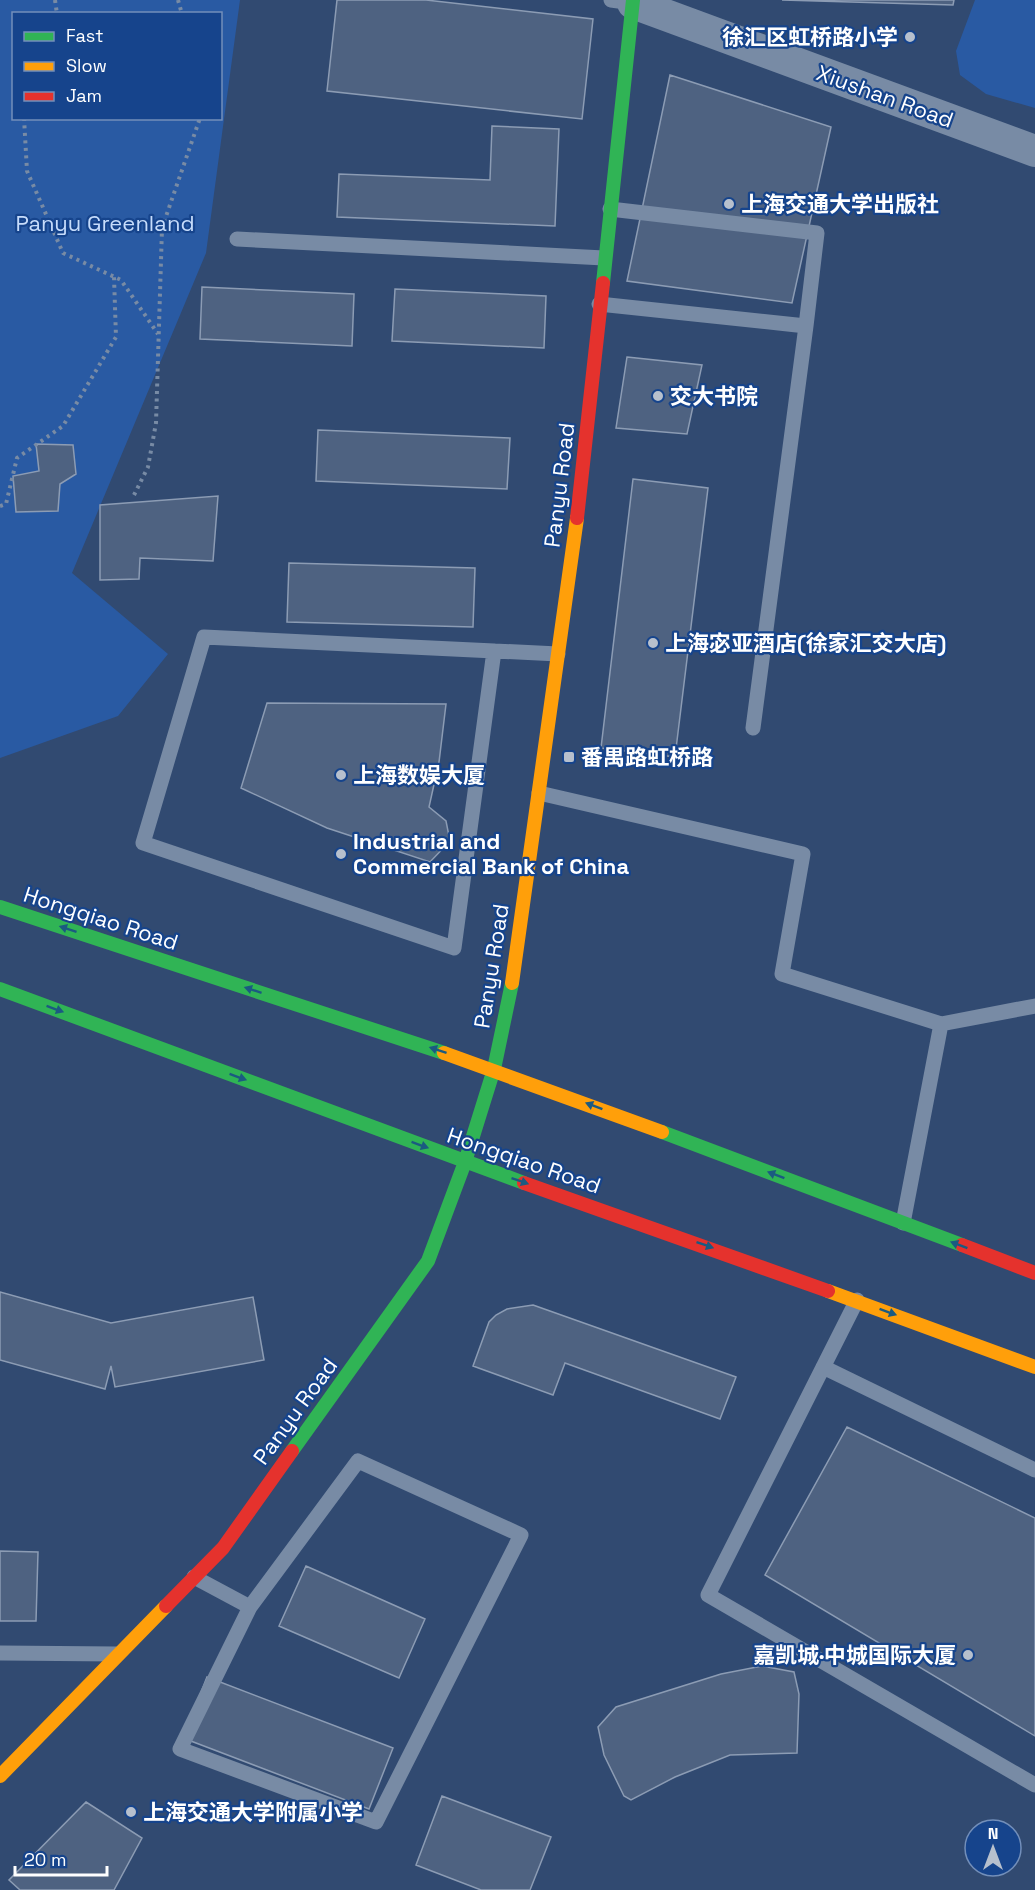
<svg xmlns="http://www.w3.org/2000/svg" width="1035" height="1890" viewBox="0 0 1035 1890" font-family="'Space Grotesk','Noto Sans SC',sans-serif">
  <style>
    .green { fill: #295aa3; fill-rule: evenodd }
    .building { fill: #4e6281; stroke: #8c9cb4; stroke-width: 1.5 }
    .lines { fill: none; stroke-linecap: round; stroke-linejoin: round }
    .path { stroke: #788ba5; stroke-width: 4; stroke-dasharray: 3 4.5; stroke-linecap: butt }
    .lane { stroke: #788ba5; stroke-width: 15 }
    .street { stroke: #788ba5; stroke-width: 32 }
    .fast { stroke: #30b455; stroke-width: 14 }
    .slow { stroke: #ff9f0a; stroke-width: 14 }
    .jam { stroke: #e5322d; stroke-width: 14 }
    .oneway { fill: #1b5a81 }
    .poi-dot { fill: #b7c0cd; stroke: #16448c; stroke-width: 2 }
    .labels { text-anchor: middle; stroke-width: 4.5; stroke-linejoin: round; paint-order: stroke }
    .poi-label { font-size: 22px; font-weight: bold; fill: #fff; stroke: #16448c; text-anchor: start }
    .street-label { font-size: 22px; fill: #fff; stroke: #16448c }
    .park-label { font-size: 22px; fill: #c6dcfb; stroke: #16448c }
  </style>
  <rect width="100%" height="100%" fill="#314a71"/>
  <path class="green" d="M 0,0 L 240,0 L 206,253 L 72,573 L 168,654 L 118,716 L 0,758 ZM 14,14 L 220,14 L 220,118 L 14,118 Z
    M 975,0 L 1035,0 L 1035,108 L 986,94 L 960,75 L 956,51 Z"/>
  <path class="building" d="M 337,0 L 426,0 L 593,19 L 582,119 L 327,91 Z
    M 782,0 L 954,0 L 953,5 Z
    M 670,75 L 831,127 L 792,303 L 627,281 Z
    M 492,126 L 559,129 L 555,226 L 337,217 L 339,174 L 490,180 Z
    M 202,287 L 354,294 L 352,346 L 200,339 Z
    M 395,289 L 546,296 L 544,348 L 392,341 Z
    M 627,357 L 702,365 L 687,434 L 616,428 Z
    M 318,430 L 510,438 L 507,489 L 316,481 Z
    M 36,444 L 73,445 L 76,474 L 60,484 L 58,511 L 16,512 L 13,476 L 39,471 Z
    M 633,479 L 708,488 L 675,757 L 601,748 Z
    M 218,496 L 213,561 L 140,558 L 139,579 L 100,580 L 100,505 Z
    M 289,563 L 475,568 L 473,627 L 287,622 Z
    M 267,703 L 446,704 L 439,762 L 429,807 L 446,821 L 450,841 L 430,862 L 327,828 L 241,788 Z
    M 0,1292 L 111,1323 L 253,1297 L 264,1360 L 115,1387 L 111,1366 L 105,1389 L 0,1360 Z
    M 533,1305 L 736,1377 L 720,1419 L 565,1363 L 553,1395 L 473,1366 L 489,1322 L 496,1315 L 507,1309 Z
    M 847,1427 L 1035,1518 L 1035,1736 L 765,1575 Z
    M 0,1551 L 38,1552 L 36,1621 L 0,1621 Z
    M 306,1566 L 425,1619 L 399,1678 L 279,1626 Z
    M 762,1666 L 794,1672 L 799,1694 L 797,1753 L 730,1755 L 675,1777 L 631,1800 L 624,1796 L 604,1755 L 598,1727 L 616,1707 L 721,1674 Z
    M 207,1677 L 393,1748 L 369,1809 L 183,1738 Z
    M 442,1796 L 551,1837 L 530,1890 L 481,1890 L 416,1865 Z
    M 86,1802 L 142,1838 L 114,1890 L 20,1890 L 9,1880 Z"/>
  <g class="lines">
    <path class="path" d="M 55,0 L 57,14
      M 178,0 L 182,14
      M 24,118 L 27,171 L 63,253 L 121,280 L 158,334
      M 134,495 L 148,467 L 156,423 L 162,228 L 200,118
      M 0,506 L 6,504 L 17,458 L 63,426 L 116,337 L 114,277"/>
    <path class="lane" d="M 611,0 L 633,3
      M 610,209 L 817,233 L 806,326
      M 237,239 L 604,258
      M 599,304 L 806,326 L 753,728
      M 494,651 L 454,948 L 143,843 L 204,637 L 558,654
      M 539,793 L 803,854 L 782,974 L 941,1024
      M 903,1223 L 941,1024 L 1035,1006
      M 857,1300 L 708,1595 L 1035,1785
      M 823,1367 L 1035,1470
      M 194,1577 L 250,1607 L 358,1461 L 521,1535 L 376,1822 L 180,1749 L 250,1607
      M 0,1653 L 116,1654"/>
    <path class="street" d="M 633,3 L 1035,151"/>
    <path class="fast" d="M 603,283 L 633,0
      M 0,907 L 444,1053
      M 0,989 L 524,1183
      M 662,1132 L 962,1245
      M 292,1451 L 428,1261 L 465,1162 L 494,1069 L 512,983"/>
    <path class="slow" d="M 512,983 L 577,518
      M 444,1053 L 662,1132
      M 828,1291 L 1035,1367
      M 0,1776 L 166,1606"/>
    <path class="jam" d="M 577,518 L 603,283
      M 524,1183 L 828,1291
      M 962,1245 L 1035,1273
      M 166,1606 L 223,1548 L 292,1451"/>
  </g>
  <defs><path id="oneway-solid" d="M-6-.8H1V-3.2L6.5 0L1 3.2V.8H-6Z" transform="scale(1.5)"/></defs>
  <g class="oneway">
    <use href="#oneway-solid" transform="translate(68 929) rotate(-162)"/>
    <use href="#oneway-solid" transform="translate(253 990) rotate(-162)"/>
    <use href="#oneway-solid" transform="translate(55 1009) rotate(20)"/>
    <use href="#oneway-solid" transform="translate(438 1050) rotate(-162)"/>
    <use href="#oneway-solid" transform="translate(238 1077) rotate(20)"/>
    <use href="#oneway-solid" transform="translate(594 1106) rotate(-159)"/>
    <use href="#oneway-solid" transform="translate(420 1145) rotate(20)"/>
    <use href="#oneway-solid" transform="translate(776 1175) rotate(-159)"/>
    <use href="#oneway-solid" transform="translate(520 1181) rotate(19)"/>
    <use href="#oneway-solid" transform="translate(705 1245) rotate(19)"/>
    <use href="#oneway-solid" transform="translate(959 1245) rotate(-159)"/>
    <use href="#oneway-solid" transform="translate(888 1312) rotate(20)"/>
  </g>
  <g class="poi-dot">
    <circle cx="910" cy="37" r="6"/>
    <circle cx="729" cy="204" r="6"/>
    <circle cx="658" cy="396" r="6"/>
    <circle cx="653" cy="643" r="6"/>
    <rect x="563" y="751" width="12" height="12" rx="3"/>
    <circle cx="341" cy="775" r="6"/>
    <circle cx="341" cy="854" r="6"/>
    <circle cx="968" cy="1655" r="6"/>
    <circle cx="131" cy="1812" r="6"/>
  </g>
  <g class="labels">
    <g class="poi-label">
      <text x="898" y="45" text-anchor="end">徐汇区虹桥路小学</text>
      <text x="741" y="212">上海交通大学出版社</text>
      <text x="670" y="404">交大书院</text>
      <text x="665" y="651">上海宓亚酒店(徐家汇交大店)</text>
      <text x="581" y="765">番禺路虹桥路</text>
      <text x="353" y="783">上海数娱大厦</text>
      <text x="353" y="849">Industrial and<tspan x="353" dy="25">Commercial Bank of China</tspan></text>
      <text x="956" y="1663" text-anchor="end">嘉凯城·中城国际大厦</text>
      <text x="143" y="1820">上海交通大学附属小学</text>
    </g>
    <g class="street-label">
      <text transform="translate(885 96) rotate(20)" y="8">Xiushan Road</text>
      <text transform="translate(559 485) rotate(-83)" y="8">Panyu Road</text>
      <text transform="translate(101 918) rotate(18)" y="8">Hongqiao Road</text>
      <text transform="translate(491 966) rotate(-81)" y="8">Panyu Road</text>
      <text transform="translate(524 1160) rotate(19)" y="8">Hongqiao Road</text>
      <text transform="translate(295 1411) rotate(-54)" y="8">Panyu Road</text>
    </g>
    <g class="park-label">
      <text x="105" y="231">Panyu Greenland</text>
    </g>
  </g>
  <rect x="12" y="12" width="210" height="108" fill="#16448c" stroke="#738fba" stroke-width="1.5"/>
  <rect x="24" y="32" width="30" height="9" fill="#30b455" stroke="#738fba" stroke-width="1.5"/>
  <text x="66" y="42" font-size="18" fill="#ffffff">Fast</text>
  <rect x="24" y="62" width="30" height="9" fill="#ff9f0a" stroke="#738fba" stroke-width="1.5"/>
  <text x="66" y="72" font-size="18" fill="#ffffff">Slow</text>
  <rect x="24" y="92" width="30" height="9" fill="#e5322d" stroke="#738fba" stroke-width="1.5"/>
  <text x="66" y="102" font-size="18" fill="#ffffff">Jam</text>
  <g transform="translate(993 1848)"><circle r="28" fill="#16448c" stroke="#738fba" stroke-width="1.5"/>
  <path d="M0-4.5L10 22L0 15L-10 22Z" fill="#b7c0cd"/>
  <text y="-9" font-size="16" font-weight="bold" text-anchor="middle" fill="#ffffff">N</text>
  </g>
  <path d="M15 1866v9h92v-9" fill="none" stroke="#ffffff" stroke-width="3"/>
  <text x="24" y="1866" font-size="18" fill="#ffffff" stroke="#16448c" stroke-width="4.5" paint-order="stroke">20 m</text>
</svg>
